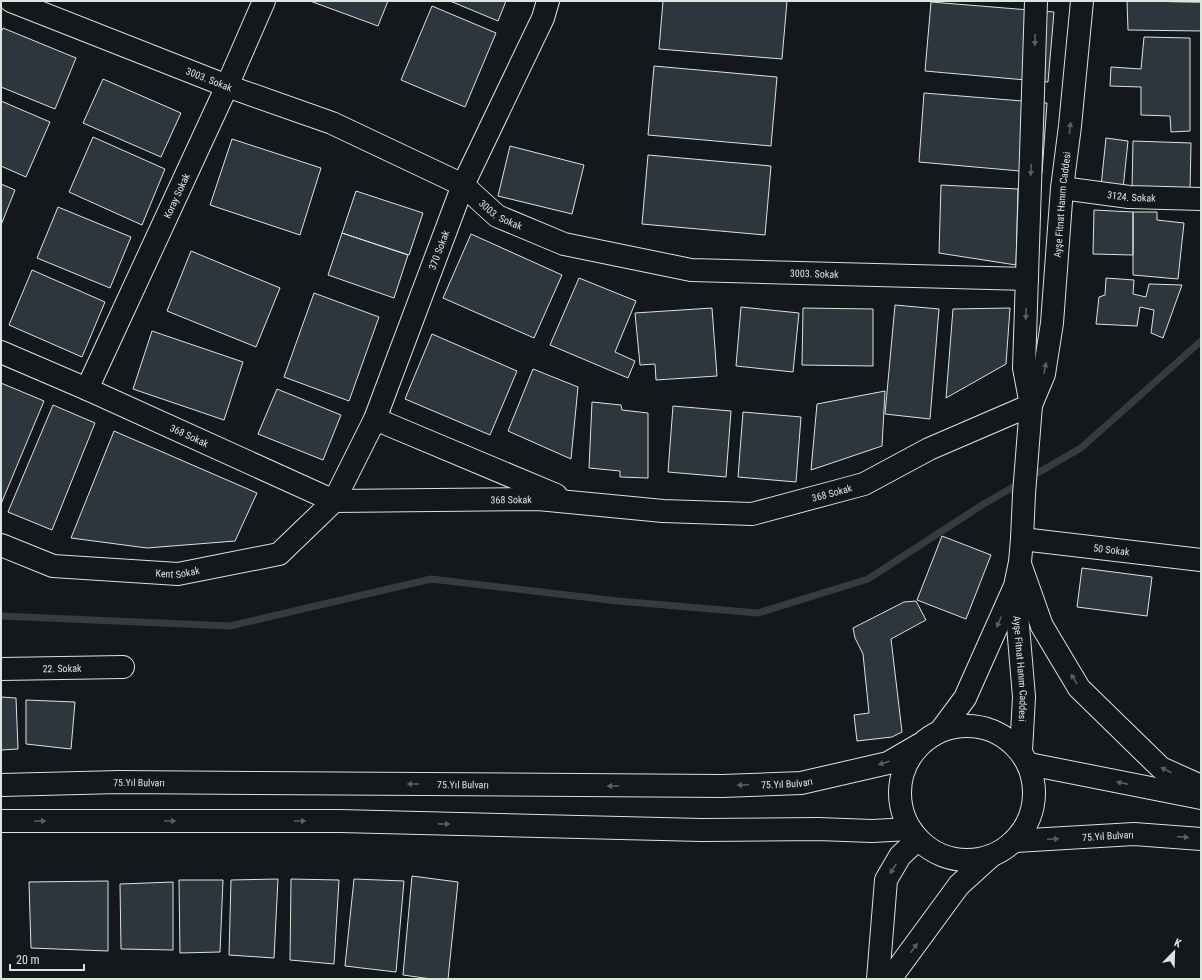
<svg xmlns="http://www.w3.org/2000/svg" width="1202" height="980" viewBox="0 0 1202 980" font-family="'Roboto Condensed',sans-serif">
  <style>
    .lines { fill: none; stroke-linecap: round; stroke-linejoin: round }
    .stream { stroke: #363b3e; stroke-width: 7 }
    .building { fill: #2c363c; stroke: #d8e6dc }
    .street-casing { stroke: #d8e6dc; stroke-width: 24 }
    .secondary-casing { stroke: #d8e6dc; stroke-width: 24 }
    .street { stroke: #14181c; stroke-width: 22 }
    .secondary { stroke: #14181c; stroke-width: 22 }
    .oneway { fill: #59605f }
    .labels { text-anchor: middle; stroke-width: 3; stroke-linejoin: round; paint-order: stroke }
    .street-label { font-size: 10px; fill: #d8e6dc; stroke: #14181c }
  </style>
  <rect width="100%" height="100%" fill="#14181c"/>
  <g class="lines">
    <path class="stream" d="M 1,616 L 230,626 L 431,579 L 618,601 L 758,613 L 868,579 L 982,505 L 1081,448 L 1201,341"/>
  </g>
  <path class="building" d="M 310,1 L 388,1 L 378,26 Z
    M 450,1 L 506,1 L 498,21 Z
    M 663,1 L 787,1 L 782,59 L 659,49 Z
    M 1127,1 L 1201,1 L 1201,2 Z
    M 1127,1 L 1201,2 L 1201,31 L 1128,30 Z
    M 931,2 L 1054,12 L 1048,82 L 925,71 Z
    M 432,6 L 496,33 L 465,107 L 401,80 Z
    M 3,28 L 76,58 L 55,109 L 1,87 L 1,32 Z
    M 1144,37 L 1190,38 L 1190,131 L 1171,132 L 1170,116 L 1141,115 L 1141,87 L 1110,86 L 1111,67 L 1141,69 Z
    M 654,66 L 777,77 L 771,146 L 648,135 Z
    M 103,79 L 181,113 L 161,157 L 83,123 Z
    M 924,93 L 1047,103 L 1042,173 L 919,162 Z
    M 1,101 L 50,122 L 26,177 L 1,166 Z
    M 93,137 L 165,169 L 142,225 L 69,192 Z
    M 1106,138 L 1128,141 L 1123,189 L 1101,186 Z
    M 232,139 L 321,168 L 300,235 L 210,205 Z
    M 1133,141 L 1191,143 L 1190,191 L 1132,190 Z
    M 510,146 L 584,165 L 572,214 L 498,196 Z
    M 648,155 L 771,166 L 765,235 L 642,224 Z
    M 1,184 L 15,190 L 1,225 Z
    M 941,185 L 1018,189 L 1016,265 L 939,253 Z
    M 356,191 L 423,213 L 409,255 L 342,233 Z
    M 58,207 L 131,237 L 110,288 L 37,258 Z
    M 1094,210 L 1133,212 L 1133,255 L 1093,254 Z
    M 1133,212 L 1157,212 L 1157,220 L 1184,223 L 1178,279 L 1133,275 Z
    M 342,233 L 408,255 L 394,298 L 328,275 Z
    M 471,234 L 562,275 L 534,338 L 443,298 Z
    M 191,251 L 280,288 L 256,347 L 167,311 Z
    M 32,270 L 105,302 L 82,357 L 9,325 Z
    M 579,278 L 636,301 L 615,352 L 635,361 L 628,378 L 550,345 Z
    M 1106,278 L 1134,280 L 1133,294 L 1146,297 L 1149,284 L 1182,285 L 1163,338 L 1151,333 L 1154,310 L 1140,307 L 1137,326 L 1096,324 L 1099,297 L 1105,295 Z
    M 314,293 L 379,317 L 349,401 L 284,377 Z
    M 895,305 L 939,309 L 930,419 L 885,414 Z
    M 741,307 L 799,313 L 793,372 L 736,366 Z
    M 712,308 L 717,376 L 656,380 L 655,364 L 640,365 L 635,313 Z
    M 803,308 L 873,309 L 873,366 L 802,365 Z
    M 1010,308 L 1006,364 L 946,398 L 953,309 Z
    M 152,331 L 243,362 L 224,420 L 133,389 Z
    M 432,334 L 517,371 L 490,435 L 405,399 Z
    M 533,369 L 578,387 L 571,459 L 508,431 Z
    M 1,383 L 44,401 L 1,504 Z
    M 277,389 L 341,415 L 323,460 L 258,434 Z
    M 885,391 L 882,446 L 811,470 L 817,404 Z
    M 592,402 L 621,405 L 622,410 L 648,413 L 648,478 L 620,477 L 620,471 L 589,468 Z
    M 53,405 L 95,423 L 52,530 L 8,512 Z
    M 673,406 L 731,411 L 726,477 L 668,472 Z
    M 743,412 L 801,417 L 796,482 L 738,477 Z
    M 114,431 L 257,493 L 235,541 L 147,548 L 71,538 Z
    M 942,536 L 991,555 L 966,619 L 917,600 Z
    M 1082,568 L 1152,577 L 1147,616 L 1077,607 Z
    M 916,601 L 926,620 L 891,639 L 902,732 L 892,737 L 857,741 L 854,715 L 869,713 L 863,654 L 855,638 L 853,628 L 904,602 Z
    M 1,697 L 16,698 L 18,749 L 1,750 Z
    M 26,700 L 75,702 L 71,749 L 26,744 Z
    M 412,876 L 458,882 L 448,979 L 431,979 L 403,975 Z
    M 278,879 L 274,958 L 229,955 L 231,880 Z
    M 291,879 L 339,880 L 334,964 L 290,960 Z
    M 354,879 L 404,881 L 396,972 L 345,966 Z
    M 179,880 L 223,880 L 220,952 L 180,953 Z
    M 108,881 L 108,951 L 31,948 L 29,882 Z
    M 173,882 L 173,950 L 121,949 L 120,884 Z"/>
  <g class="lines">
    <defs>
      <g id="street">
        <path id="s1" d="M 11,1 L 227,86 L 332,123 L 463,185 L 497,216 L 564,244 L 691,270 L 1027,279"/>
        <path id="s2" d="M 1062,188 L 1129,197 L 1201,199"/>
        <path id="s3" d="M 1,352 L 87,389 L 334,501 L 538,499 L 663,511 L 752,514 L 864,484 L 929,449 L 1031,405"/>
        <path id="s4" d="M 87,389 L 227,86 L 264,1"/>
        <path d="M 375,419 L 556,495"/>
        <path id="s5" d="M 1022,539 L 1201,560"/>
        <path id="s6" d="M 1,545 L 53,566 L 178,574 L 279,554 L 334,501 L 375,419 L 463,185 L 543,18 L 548,1"/>
        <path id="s7" d="M 1,669 L 123,667"/>
      </g>
      <g id="secondary">
        <path id="s8" d="M 1031,405 L 1044,374 L 1052,323 L 1062,188 L 1070,126 L 1082,1"/>
        <path d="M 1020,564 L 1042,626 L 1079,688 L 1161,768 L 1201,786"/>
        <path id="s9" d="M 1015,590 L 1024,697 L 1021,751"/>
        <circle cx="967" cy="793" r="67"/>
        <path d="M 942,729 L 965,698 L 1015,586 L 1020,562 L 1022,539 L 1024,494 L 1031,405 L 1024,368 L 1036,1"/>
        <path d="M 1029,764 L 1201,798"/>
        <path id="s10" d="M 1,785 L 119,782 L 722,786 L 801,783 L 888,763 L 919,745"/>
        <path d="M 1,821 L 340,821 L 702,830 L 818,829 L 872,831 L 910,829"/>
        <path id="s11" d="M 1014,841 L 1134,834 L 1201,839"/>
        <path d="M 878,979 L 886,880 L 900,856 L 918,839"/>
        <path d="M 890,979 L 959,885 L 991,856"/>
      </g>
    </defs>
    <use href="#street" class="street-casing"/>
    <use href="#secondary" class="secondary-casing"/>
    <use href="#street" class="street"/>
    <use href="#secondary" class="secondary"/>
  </g>
  <defs><path id="oneway-solid" d="M-6-.8H1V-3.2L6.5 0L1 3.2V.8H-6Z"/></defs>
  <g class="oneway">
    <use href="#oneway-solid" transform="translate(1035 40) rotate(92)"/>
    <use href="#oneway-solid" transform="translate(1070 128) rotate(-84)"/>
    <use href="#oneway-solid" transform="translate(1031 170) rotate(92)"/>
    <use href="#oneway-solid" transform="translate(1026 314) rotate(92)"/>
    <use href="#oneway-solid" transform="translate(1045 368) rotate(-79)"/>
    <use href="#oneway-solid" transform="translate(999 622) rotate(114)"/>
    <use href="#oneway-solid" transform="translate(1074 679) rotate(-121)"/>
    <use href="#oneway-solid" transform="translate(884 763) rotate(163)"/>
    <use href="#oneway-solid" transform="translate(1166 770) rotate(-153)"/>
    <use href="#oneway-solid" transform="translate(1122 783) rotate(-169)"/>
    <use href="#oneway-solid" transform="translate(413 784) rotate(-180)"/>
    <use href="#oneway-solid" transform="translate(743 785) rotate(178)"/>
    <use href="#oneway-solid" transform="translate(613 786) rotate(-180)"/>
    <use href="#oneway-solid" transform="translate(40 821)"/>
    <use href="#oneway-solid" transform="translate(170 821)"/>
    <use href="#oneway-solid" transform="translate(300 821)"/>
    <use href="#oneway-solid" transform="translate(444 824) rotate(1)"/>
    <use href="#oneway-solid" transform="translate(1183 837) rotate(4)"/>
    <use href="#oneway-solid" transform="translate(1053 839) rotate(-3)"/>
    <use href="#oneway-solid" transform="translate(893 869) rotate(122)"/>
    <use href="#oneway-solid" transform="translate(914 948) rotate(-54)"/>
  </g>
  <g class="labels">
    <g class="street-label">
      <text dy="4" stroke="none"><textPath href="#s1" startOffset="213">3003. Sokak</textPath></text>
      <text dy="4" stroke="none"><textPath href="#s4" startOffset="213">Koray Sokak</textPath></text>
      <text dy="4" stroke="none"><textPath href="#s2" startOffset="70">3124. Sokak</textPath></text>
      <text dy="4" stroke="none"><textPath href="#s8" startOffset="204">Ayşe Fitnat Hanım Caddesi</textPath></text>
      <text dy="4" stroke="none"><textPath href="#s1" startOffset="537">3003. Sokak</textPath></text>
      <text dy="4" stroke="none"><textPath href="#s6" startOffset="633">370 Sokak</textPath></text>
      <text dy="4" stroke="none"><textPath href="#s1" startOffset="860">3003. Sokak</textPath></text>
      <text dy="4" stroke="none"><textPath href="#s3" startOffset="206">368 Sokak</textPath></text>
      <text dy="4" stroke="none"><textPath href="#s3" startOffset="866">368 Sokak</textPath></text>
      <text dy="4" stroke="none"><textPath href="#s3" startOffset="542">368 Sokak</textPath></text>
      <text dy="4" stroke="none"><textPath href="#s5" startOffset="90">50 Sokak</textPath></text>
      <text dy="4" stroke="none"><textPath href="#s6" startOffset="181">Kent Sokak</textPath></text>
      <text dy="4" stroke="none"><textPath href="#s7" startOffset="61">22. Sokak</textPath></text>
      <text dy="4" stroke="none"><textPath href="#s9" startOffset="79">Ayşe Fitnat Hanım Caddesi</textPath></text>
      <text dy="4" stroke="none"><textPath href="#s10" startOffset="138">75.Yıl Bulvarı</textPath></text>
      <text dy="4" stroke="none"><textPath href="#s10" startOffset="786">75.Yıl Bulvarı</textPath></text>
      <text dy="4" stroke="none"><textPath href="#s10" startOffset="462">75.Yıl Bulvarı</textPath></text>
      <text dy="4" stroke="none"><textPath href="#s11" startOffset="94">75.Yıl Bulvarı</textPath></text>
    </g>
  </g>
  <rect width="1202" height="980" fill="none" stroke="#d8e6dc" stroke-width="4"/>
  <g transform="translate(1174 952) rotate(23)" stroke="#14181c" stroke-width="3" paint-order="stroke">
  <path d="M0-3L7 15L0 10L-7 15Z" fill="#d8e6dc"/>
  <text y="-6" font-size="11" font-weight="bold" text-anchor="middle" fill="#d8e6dc">K</text>
  </g>
  <path d="M10 964v6h74v-6" fill="none" stroke="#d8e6dc" stroke-width="2"/>
  <text x="16" y="964" font-size="12" fill="#d8e6dc" stroke="#14181c" stroke-width="3" paint-order="stroke">20 m</text>
</svg>
